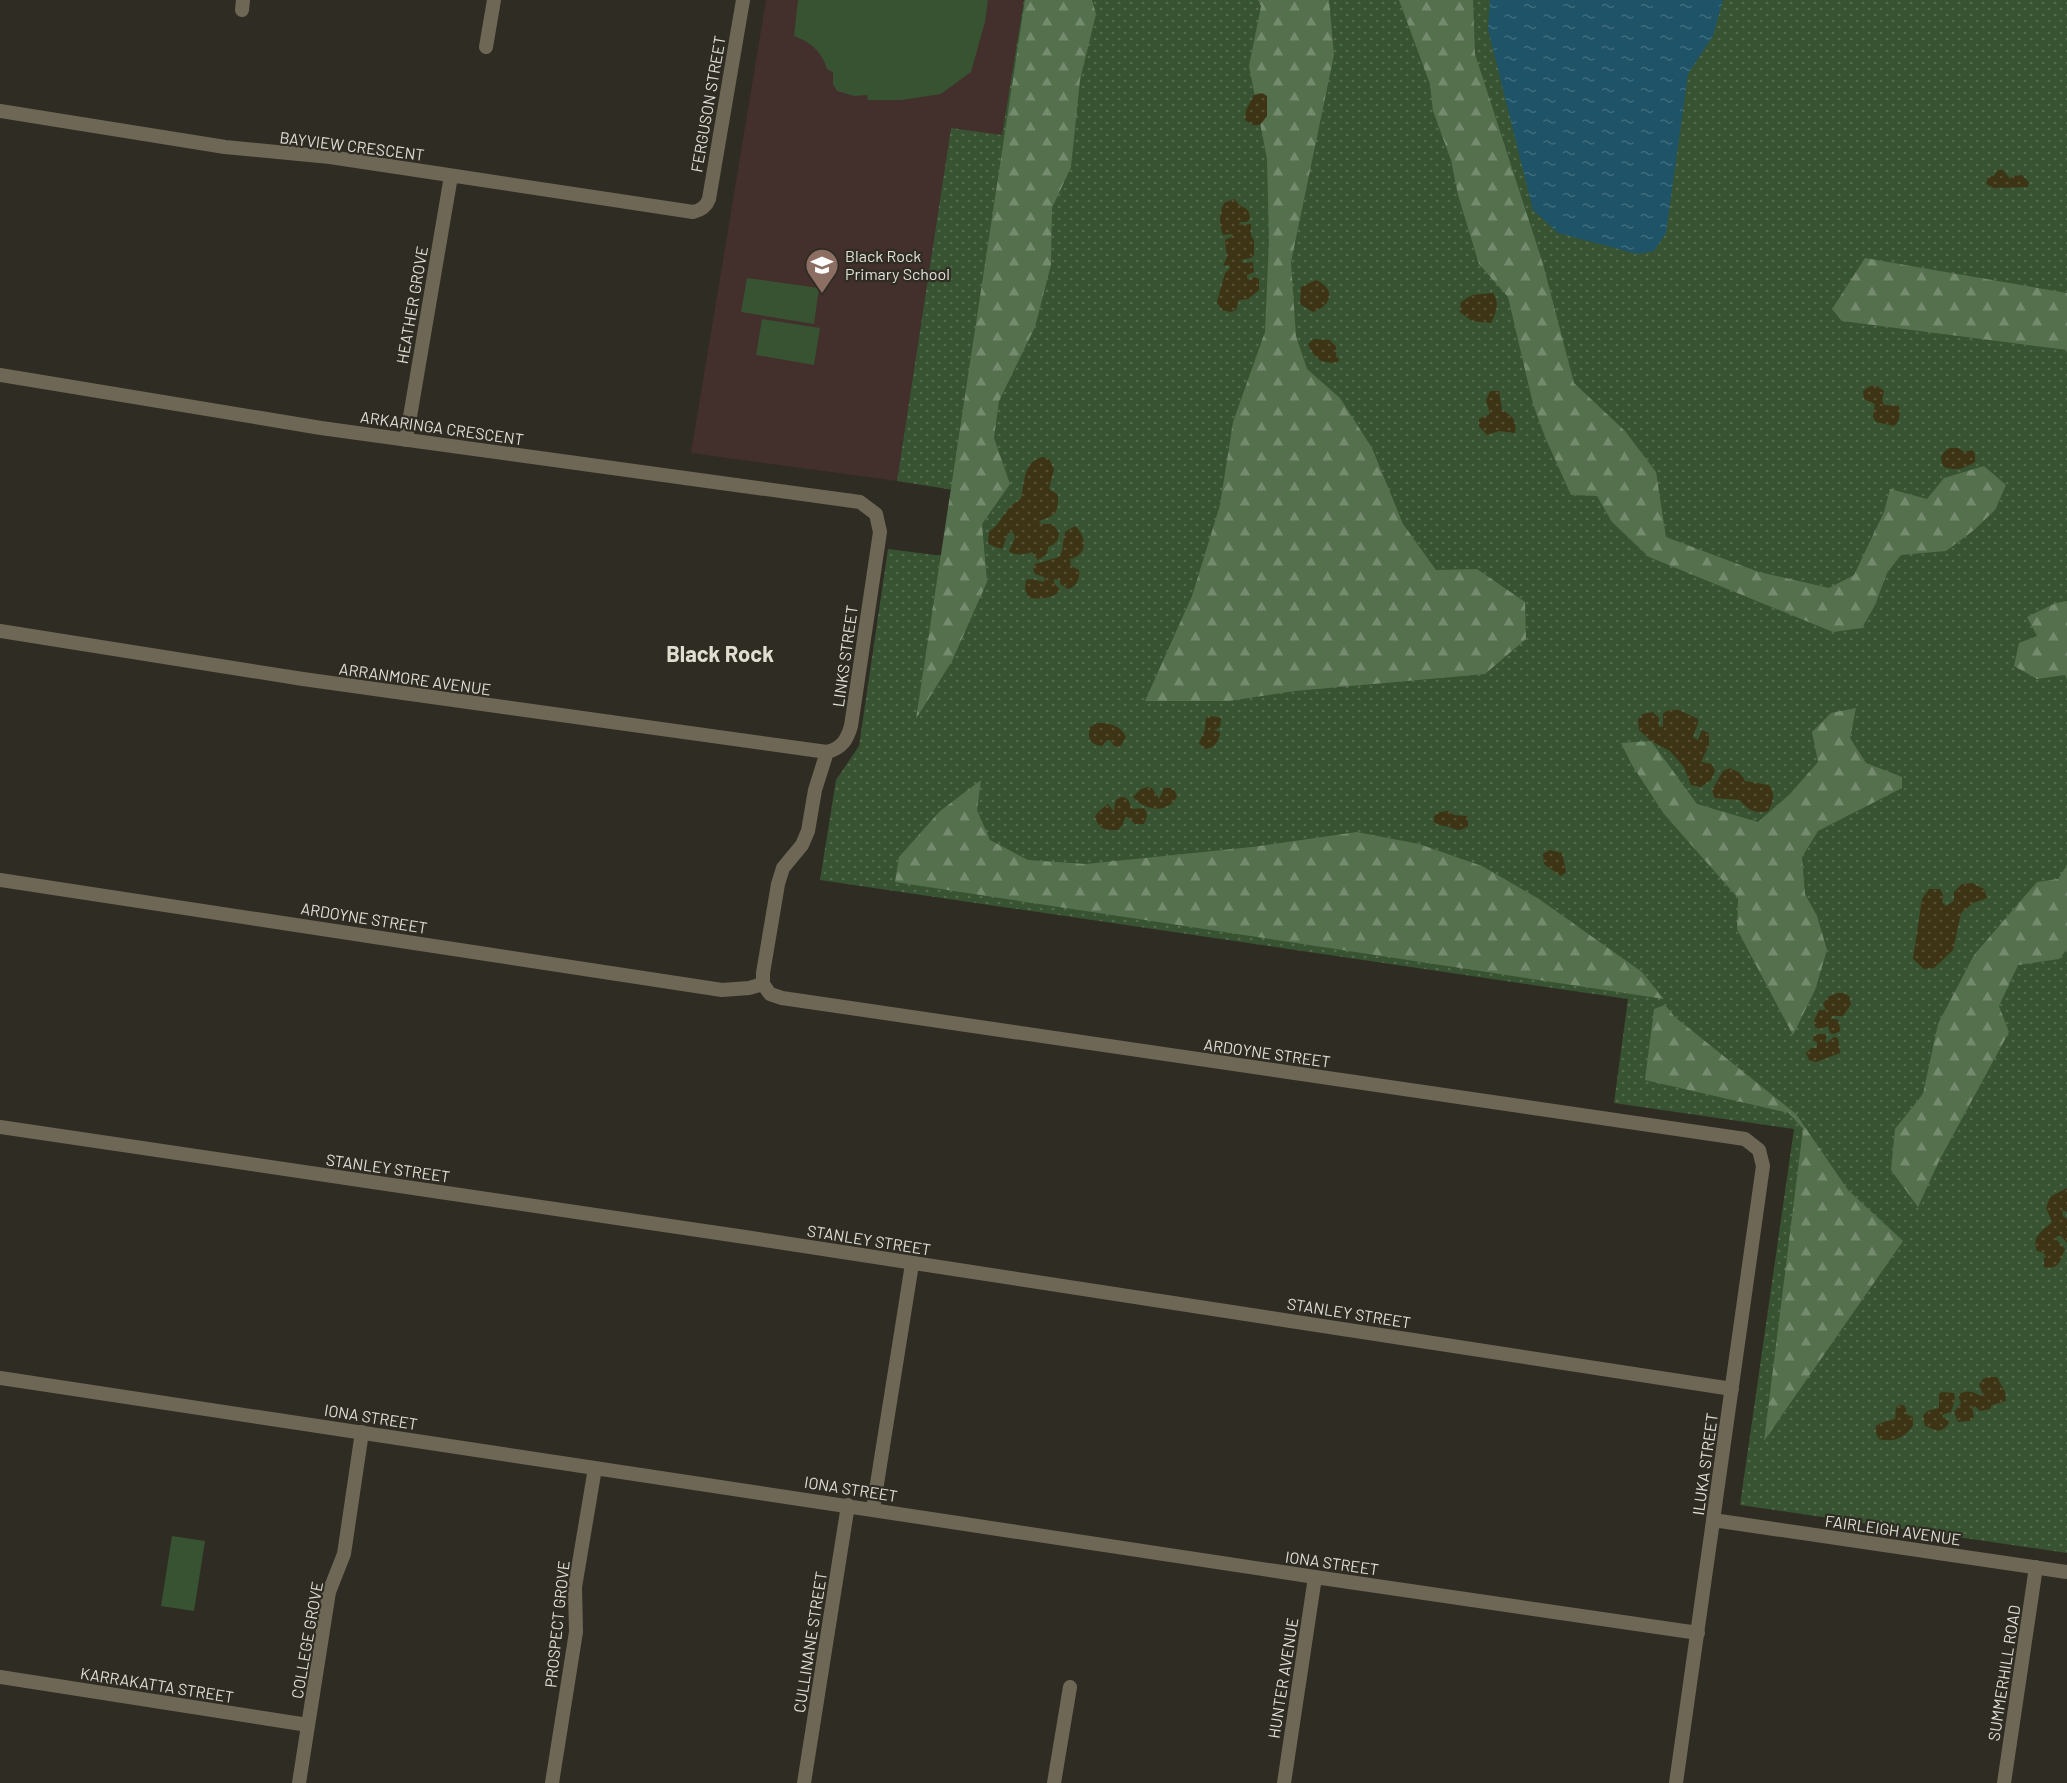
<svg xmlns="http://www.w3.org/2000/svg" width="2067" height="1783" viewBox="0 0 2067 1783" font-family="Barlow,sans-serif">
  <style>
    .education { fill: #432f2b }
    .grass { fill: url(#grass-dots) }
    .forest { fill: url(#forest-firs) }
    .sand { fill: url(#sand-dots) }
    .garden { fill: #385331 }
    .water { fill: url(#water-ripples) }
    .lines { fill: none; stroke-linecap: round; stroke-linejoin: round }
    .minor { stroke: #6f6755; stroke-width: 14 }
    .labels { text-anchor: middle; stroke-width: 4.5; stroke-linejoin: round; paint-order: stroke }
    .street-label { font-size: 16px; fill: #e0dfd9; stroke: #2f2d23 }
    .poi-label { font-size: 16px; fill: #e0dfd9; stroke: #2f2d23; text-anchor: start }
    .district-label { font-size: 22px; font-weight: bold; fill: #e1ded1; stroke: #2f2d23 }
  </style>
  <defs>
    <pattern id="grass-dots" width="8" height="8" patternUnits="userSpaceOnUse" patternTransform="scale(1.5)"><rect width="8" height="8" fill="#385331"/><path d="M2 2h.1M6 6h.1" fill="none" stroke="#546b4e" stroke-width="1.8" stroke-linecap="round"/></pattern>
    <pattern id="forest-firs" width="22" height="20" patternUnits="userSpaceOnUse" patternTransform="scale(1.5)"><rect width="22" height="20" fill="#54704c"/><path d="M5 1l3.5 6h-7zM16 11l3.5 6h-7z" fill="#748b6e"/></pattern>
    <pattern id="sand-dots" width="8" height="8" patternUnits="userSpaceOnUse" patternTransform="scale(1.5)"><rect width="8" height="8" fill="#3c3414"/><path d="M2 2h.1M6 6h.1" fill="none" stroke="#585136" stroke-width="1.8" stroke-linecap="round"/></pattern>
    <pattern id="water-ripples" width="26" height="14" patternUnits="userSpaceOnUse" patternTransform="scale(1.5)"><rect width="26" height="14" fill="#1f5468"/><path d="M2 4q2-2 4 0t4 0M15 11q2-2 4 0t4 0" fill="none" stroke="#3f6c7d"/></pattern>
  </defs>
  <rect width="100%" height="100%" fill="#2f2d23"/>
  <path class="education" d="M 766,0 L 1024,0 L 1002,136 L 951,129 L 897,481 L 691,453 Z"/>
  <path class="grass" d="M 1024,0 L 2067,0 L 2067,1553 L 1740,1505 L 1794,1129 L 1614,1103 L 1628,999 L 820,880 L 836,780 L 859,746 L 888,549 L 943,556 L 954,490 L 897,481 L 951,128 L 1002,135 Z"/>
  <path class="forest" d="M 1025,0 L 1092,0 L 1096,14 L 1080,80 L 1071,167 L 1052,208 L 1051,265 L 1035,327 L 999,401 L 994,438 L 1010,484 L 982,524 L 987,582 L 952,661 L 916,719 Z
    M 1258,0 L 1329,0 L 1334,55 L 1291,262 L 1296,336 L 1307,369 L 1340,398 L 1372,448 L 1403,524 L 1436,570 L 1477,569 L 1525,602 L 1526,639 L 1485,674 L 1295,691 L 1229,701 L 1145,701 L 1192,596 L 1220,505 L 1233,422 L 1265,332 L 1269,240 L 1267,159 L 1249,66 L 1261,6 Z
    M 1399,0 L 1473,0 L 1475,54 L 1543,264 L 1574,383 L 1625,431 L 1656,472 L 1666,537 L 1759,572 L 1829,588 L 1854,575 L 1884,512 L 1890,489 L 1927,499 L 1944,478 L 1984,466 L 2006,485 L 1995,510 L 1974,530 L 1946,551 L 1901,555 L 1887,573 L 1875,605 L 1862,628 L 1833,632 L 1649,557 L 1612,522 L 1597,496 L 1571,495 L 1545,437 L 1533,404 L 1508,297 L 1479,264 L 1458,195 L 1451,160 L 1433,111 L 1430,84 Z
    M 1865,258 L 2067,293 L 2067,350 L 1842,321 L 1832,309 Z
    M 2067,601 L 2067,680 L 2065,675 L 2037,679 L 2014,666 L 2019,643 L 2037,636 L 2027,617 L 2056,603 Z
    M 1856,708 L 1850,738 L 1866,763 L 1902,777 L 1902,788 L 1818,831 L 1802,857 L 1805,894 L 1817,916 L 1827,950 L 1815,990 L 1793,1035 L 1737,929 L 1738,898 L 1664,814 L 1632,765 L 1621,743 L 1651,741 L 1697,804 L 1758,822 L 1790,794 L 1818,762 L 1812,732 L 1831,713 Z
    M 981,780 L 977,810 L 990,840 L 1028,860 L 1086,864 L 1252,847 L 1357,832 L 1419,844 L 1482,866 L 1539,899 L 1642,972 L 1664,999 L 895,882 L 899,857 L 940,811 Z
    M 2067,865 L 2067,949 L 2059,959 L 2018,965 L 1999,1006 L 2009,1032 L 1939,1161 L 1918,1207 L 1891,1170 L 1895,1129 L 1923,1094 L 1938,1024 L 1974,955 L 2037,882 L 2058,879 Z
    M 1665,1005 L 1675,1017 L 1796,1114 L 1848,1190 L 1903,1241 L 1764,1441 L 1803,1129 L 1789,1113 L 1645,1080 L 1654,1009 Z"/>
  <path class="sand" d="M 1262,93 L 1267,96 L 1267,116 L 1260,125 L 1253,125 L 1245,120 L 1246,110 L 1254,95 Z
    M 1998,170 L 2003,170 L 2010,179 L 2012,176 L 2022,175 L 2029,182 L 2028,187 L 1994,188 L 1986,184 L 1988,177 L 1994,176 Z
    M 1234,199 C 1236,200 1237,203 1239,205 C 1246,209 1250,209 1250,219 L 1247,222 L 1240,222 L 1239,225 L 1251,224 L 1251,236 L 1254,240 L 1254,255 L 1251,258 L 1241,260 L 1243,263 L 1253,262 L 1254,272 L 1247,275 L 1247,278 L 1249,280 L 1254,277 L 1259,279 L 1259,290 L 1248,299 L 1239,300 L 1236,310 L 1231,312 L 1222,310 L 1217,302 L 1225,273 L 1230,268 L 1229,265 L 1223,266 L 1227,257 L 1225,240 L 1233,236 L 1232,234 L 1223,235 C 1219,224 1219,214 1224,203 Z
    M 1316,280 C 1336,289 1332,305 1313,312 L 1300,304 L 1301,287 Z
    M 1493,293 C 1500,304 1496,312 1491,323 L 1472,321 L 1460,312 L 1461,302 L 1472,295 Z
    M 1314,339 L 1330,340 L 1336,347 L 1336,357 L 1339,359 L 1338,362 C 1322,365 1314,358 1308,344 Z
    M 1870,386 L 1877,386 L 1884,391 L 1882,400 L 1884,405 L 1899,406 C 1900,414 1900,421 1894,426 L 1876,422 L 1873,417 L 1875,404 L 1864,399 L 1863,391 Z
    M 1490,391 L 1499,391 L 1502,410 C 1512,416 1517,419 1515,433 L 1499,431 L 1487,435 L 1479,426 L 1479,419 L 1490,414 L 1486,400 Z
    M 1950,448 L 1958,448 L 1964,452 L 1972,450 L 1975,454 L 1975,462 C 1963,469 1957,471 1944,467 C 1939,459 1941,452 1950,448 Z
    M 1043,457 L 1049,459 L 1054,469 L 1049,489 L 1058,495 C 1058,514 1056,515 1039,521 L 1041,524 L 1053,524 L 1059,533 C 1058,541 1056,544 1048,547 L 1047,554 L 1038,560 L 1032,552 C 1025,555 1014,556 1009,551 L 1015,538 L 1013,532 L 1008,533 L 1002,549 L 988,544 L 989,532 C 1003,522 1004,508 1021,499 C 1025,482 1023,461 1043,457 Z
    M 1075,526 C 1087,537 1088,555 1070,559 L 1071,566 L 1079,570 C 1080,579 1077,586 1068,589 L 1060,584 L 1060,580 L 1054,579 L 1054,583 L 1060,590 C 1053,599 1040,599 1029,598 L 1025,589 L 1026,580 L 1032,579 L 1043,582 L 1045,580 L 1044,577 L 1035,574 L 1033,569 L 1035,564 L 1059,557 L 1062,551 L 1065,532 Z
    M 1670,710 L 1679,710 L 1698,719 C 1699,726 1694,730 1693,737 L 1698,740 L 1702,730 L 1709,733 L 1709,745 L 1701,762 L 1712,764 L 1715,771 L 1711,780 L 1701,787 L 1691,785 L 1684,767 L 1670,751 L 1651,741 L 1639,730 L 1638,719 L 1643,714 L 1653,712 L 1659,718 L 1659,727 L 1663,726 L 1663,713 Z
    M 1211,716 L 1221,718 L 1220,727 L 1214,730 L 1220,732 C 1219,741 1215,748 1205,749 L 1199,743 L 1205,730 L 1206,718 Z
    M 1097,723 C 1110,723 1120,725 1126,737 L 1120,747 L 1114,746 L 1110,740 L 1107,740 L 1102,746 C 1090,745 1087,737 1090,727 Z
    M 1730,768 L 1740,773 L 1745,781 L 1769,785 C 1775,795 1774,801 1768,811 C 1755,814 1748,810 1740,800 L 1715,798 L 1712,790 L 1723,771 Z
    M 1148,787 L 1152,788 L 1159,799 L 1164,788 L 1170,788 L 1175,791 L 1177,797 C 1167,814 1145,811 1133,797 L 1141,789 Z
    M 1122,797 C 1130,798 1129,803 1132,809 L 1144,808 L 1146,811 L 1147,816 L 1144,824 L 1135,824 L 1128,817 L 1125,817 L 1123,824 L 1118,830 C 1106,830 1099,830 1095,817 L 1098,812 L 1108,804 L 1114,812 C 1116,804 1112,800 1122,797 Z
    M 1448,811 L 1454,815 L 1466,816 L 1468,819 L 1468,826 C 1460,832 1457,830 1449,827 C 1442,825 1440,826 1434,822 L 1434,816 L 1440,812 Z
    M 1550,850 L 1562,853 L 1566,872 L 1561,876 L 1544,864 L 1543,854 Z
    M 1972,883 L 1984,889 L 1987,898 L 1973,903 L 1961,913 L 1953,950 L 1934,968 L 1924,969 L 1913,959 L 1922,899 L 1929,889 L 1940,889 L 1943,895 L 1942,902 L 1946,906 L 1954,901 L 1954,892 L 1962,884 Z
    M 1837,993 L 1844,993 L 1849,996 L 1851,1004 L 1843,1016 L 1832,1016 L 1831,1019 L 1837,1019 L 1839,1022 L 1840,1031 L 1834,1034 L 1830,1033 L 1828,1026 L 1820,1029 L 1815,1027 L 1814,1021 L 1819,1010 L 1826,1010 L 1823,1004 L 1828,997 Z
    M 1819,1034 L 1825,1034 L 1827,1036 L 1825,1041 L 1827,1043 L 1834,1037 L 1838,1038 L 1840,1053 L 1816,1062 L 1809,1060 L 1806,1053 L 1811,1048 L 1817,1048 L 1817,1042 L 1813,1040 L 1814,1036 Z
    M 2067,1188 L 2067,1212 L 2062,1210 L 2063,1216 L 2067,1219 L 2067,1243 L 2061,1236 L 2057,1236 L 2056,1239 L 2065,1249 C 2060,1261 2059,1270 2044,1267 L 2044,1258 L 2046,1257 L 2044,1253 L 2037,1251 C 2031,1236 2042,1232 2052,1222 L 2046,1208 L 2050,1197 Z
    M 1989,1377 L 1997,1377 L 2005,1392 L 2006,1401 L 1992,1405 L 1990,1409 L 1980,1411 L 1975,1406 L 1972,1408 L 1974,1417 L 1970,1421 L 1958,1422 L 1954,1412 L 1961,1403 L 1958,1395 C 1967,1389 1973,1392 1981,1396 L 1983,1394 L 1979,1385 L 1983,1379 Z
    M 1942,1392 L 1954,1393 L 1955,1398 L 1951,1412 L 1942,1415 L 1943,1418 L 1947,1419 L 1949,1423 L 1945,1428 L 1938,1431 L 1925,1426 L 1923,1416 L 1927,1411 L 1939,1408 L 1939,1394 Z
    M 1899,1405 L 1903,1405 L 1906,1408 L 1906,1414 L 1913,1417 L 1913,1426 C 1904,1438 1893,1443 1879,1439 C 1869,1422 1883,1423 1895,1419 L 1896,1408 Z"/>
  <path class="garden" d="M 798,0 L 988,0 L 985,22 L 971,72 L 941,94 L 902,100 L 868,100 L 867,95 L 854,96 L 837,91 L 833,84 L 833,72 L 827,69 C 821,51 812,43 794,36 Z
    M 747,278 L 819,288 L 814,324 L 741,312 Z
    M 762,319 L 820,328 L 814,365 L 756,355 Z
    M 172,1536 L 205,1541 L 194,1611 L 161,1606 Z"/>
  <path class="water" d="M 1490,0 L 1723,0 L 1713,36 L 1688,74 L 1666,233 L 1654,251 L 1637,254 L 1558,233 L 1533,210 L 1488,29 Z"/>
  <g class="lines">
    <path class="minor" d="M 242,10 L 243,0
      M 486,47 L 494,0
      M 0,111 L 225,147 L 330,157 L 693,212 C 701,210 706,207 709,199 L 743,0
      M 0,375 L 321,428 L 860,502 L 876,514 L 880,532 L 851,726 C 847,740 842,748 827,752 L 303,679 L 0,631
      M 406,440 L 451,176
      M 0,880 L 722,990 L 749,988 L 763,984
      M 763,984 L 770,994 L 782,998 L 1745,1139 L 1759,1150 L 1763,1166 L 1676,1783
      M 763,984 L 763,973 L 778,884 L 783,868 L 802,845 L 808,831 L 815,790 L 827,752
      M 0,1127 L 745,1237 L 1732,1389
      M 0,1378 L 1315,1577 L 1698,1633
      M 873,1509 L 912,1264
      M 1713,1520 L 2067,1572
      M 0,1677 L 308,1725
      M 299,1783 L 329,1592 L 344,1554 L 362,1432
      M 552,1783 L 576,1632 L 575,1587 L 595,1468
      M 804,1783 L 848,1505
      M 1054,1783 L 1070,1687
      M 1284,1783 L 1315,1577
      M 2004,1783 L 2036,1567"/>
  </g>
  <defs>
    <symbol id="school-pin" viewBox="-11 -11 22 30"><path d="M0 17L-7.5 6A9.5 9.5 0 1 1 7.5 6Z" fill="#8d6e63" stroke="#2f2d23"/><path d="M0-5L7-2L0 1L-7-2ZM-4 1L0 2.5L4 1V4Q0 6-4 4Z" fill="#fff"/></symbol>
  </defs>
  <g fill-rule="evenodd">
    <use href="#school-pin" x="803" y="246" width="38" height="52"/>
  </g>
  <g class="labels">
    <g class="street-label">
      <text transform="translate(708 104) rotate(-80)" y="6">FERGUSON STREET</text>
      <text transform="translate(352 146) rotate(7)" y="6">BAYVIEW CRESCENT</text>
      <text transform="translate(412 305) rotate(-80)" y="6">HEATHER GROVE</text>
      <text transform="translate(442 428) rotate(8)" y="6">ARKARINGA CRESCENT</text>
      <text transform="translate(845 656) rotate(-82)" y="6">LINKS STREET</text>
      <text transform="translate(415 679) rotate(8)" y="6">ARRANMORE AVENUE</text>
      <text transform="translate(364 918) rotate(9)" y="6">ARDOYNE STREET</text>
      <text transform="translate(1267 1053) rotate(8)" y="6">ARDOYNE STREET</text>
      <text transform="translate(388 1168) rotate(8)" y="6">STANLEY STREET</text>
      <text transform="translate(869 1240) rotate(9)" y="6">STANLEY STREET</text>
      <text transform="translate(1349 1313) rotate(9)" y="6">STANLEY STREET</text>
      <text transform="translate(371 1417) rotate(9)" y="6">IONA STREET</text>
      <text transform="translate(1705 1464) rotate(-82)" y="6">ILUKA STREET</text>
      <text transform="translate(851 1489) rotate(9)" y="6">IONA STREET</text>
      <text transform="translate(1893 1530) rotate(8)" y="6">FAIRLEIGH AVENUE</text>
      <text transform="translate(1332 1563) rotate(8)" y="6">IONA STREET</text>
      <text transform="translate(557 1624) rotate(-84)" y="6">PROSPECT GROVE</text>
      <text transform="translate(307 1640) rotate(-80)" y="6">COLLEGE GROVE</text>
      <text transform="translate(810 1642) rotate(-81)" y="6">CULLINANE STREET</text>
      <text transform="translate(2004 1673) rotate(-81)" y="6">SUMMERHILL ROAD</text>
      <text transform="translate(1283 1678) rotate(-81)" y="6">HUNTER AVENUE</text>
      <text transform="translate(157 1685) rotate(9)" y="6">KARRAKATTA STREET</text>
    </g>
    <g class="poi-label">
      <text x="845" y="262">Black Rock<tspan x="845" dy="18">Primary School</tspan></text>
    </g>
    <g class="district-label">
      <text x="720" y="662">Black Rock</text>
    </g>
  </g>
</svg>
